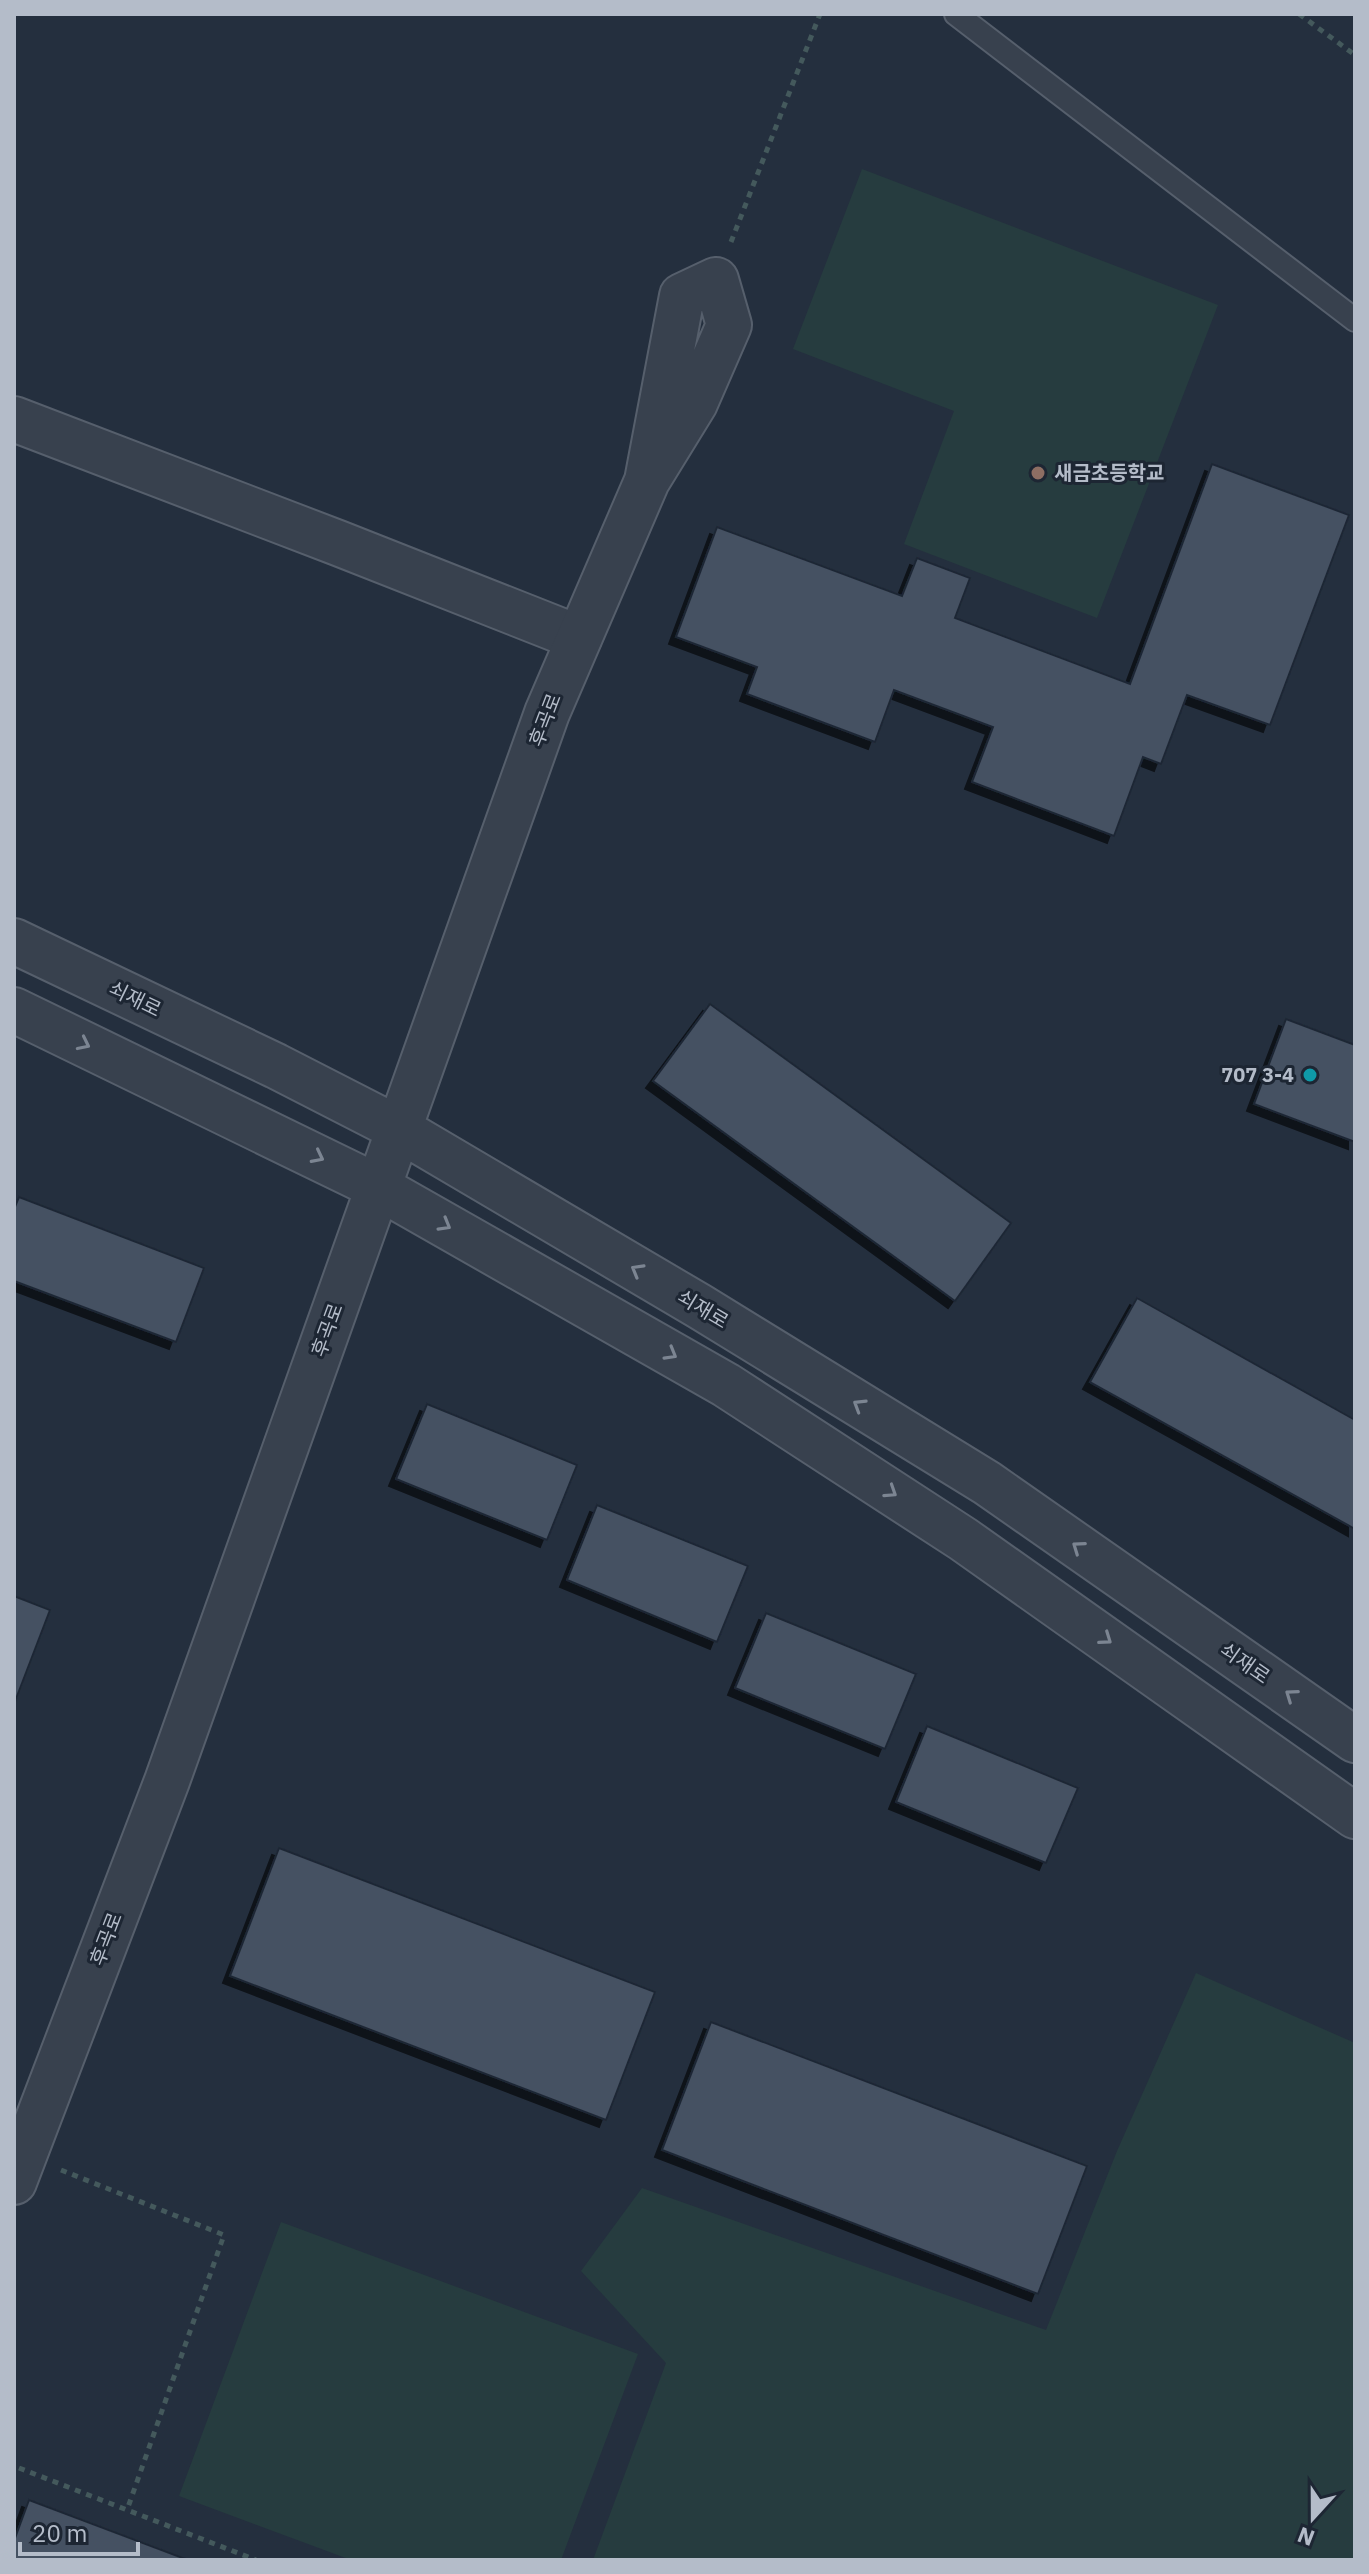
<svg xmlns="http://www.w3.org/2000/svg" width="1369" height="2574" viewBox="0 0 1369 2574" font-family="'IBM Plex Sans','Noto Sans KR',sans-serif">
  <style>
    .green { fill: #263c3f }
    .building { fill: #455162; stroke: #1f2835; stroke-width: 2; filter: url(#shadow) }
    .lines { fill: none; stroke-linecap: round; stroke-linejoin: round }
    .service-casing { stroke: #565f6c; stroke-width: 26 }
    .minor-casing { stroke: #565f6c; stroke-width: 48 }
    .tertiary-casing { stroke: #565f6c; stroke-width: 48 }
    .path { stroke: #44595c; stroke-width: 5; stroke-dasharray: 6 6; stroke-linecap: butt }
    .service { stroke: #38414e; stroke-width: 22 }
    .minor { stroke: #38414e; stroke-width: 44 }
    .tertiary { stroke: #38414e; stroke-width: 44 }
    .oneway { stroke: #7c8592 }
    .education-dot { fill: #8d6e63; stroke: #1d2633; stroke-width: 3 }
    .culture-dot { fill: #0f9aa8; stroke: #1d2633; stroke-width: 3 }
    .labels { text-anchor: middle; stroke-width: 6; stroke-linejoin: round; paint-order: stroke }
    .poi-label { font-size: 20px; font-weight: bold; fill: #b4bcc9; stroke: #1d2633; text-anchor: start }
    .street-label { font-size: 20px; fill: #b4bcc9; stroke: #1d2633 }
  </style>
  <defs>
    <filter id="shadow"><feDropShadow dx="-7" dy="7" stdDeviation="0" flood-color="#0009"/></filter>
  </defs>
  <rect width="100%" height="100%" fill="#242f3e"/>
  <path class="green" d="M 862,169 L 1218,305 L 1097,618 L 904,544 L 954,411 L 793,349 Z
    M 1196,1973 L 1355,2043 L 1355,2560 L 593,2560 L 666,2363 L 581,2271 L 642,2188 L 1046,2330 L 1117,2151 Z
    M 281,2222 L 638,2354 L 561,2560 L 351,2560 L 179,2496 Z"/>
  <path class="building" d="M 1212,464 L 1349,515 L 1270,725 L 1187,695 L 1161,764 L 1143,757 L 1114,836 L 972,782 L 993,727 L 894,690 L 875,742 L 747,694 L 757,667 L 676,637 L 717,527 L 902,596 L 917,558 L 970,578 L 955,618 L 1130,684 Z
    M 710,1004 L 1011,1223 L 955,1301 L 653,1081 Z
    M 1286,1019 L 1355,1045 L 1355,1142 L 1254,1104 Z
    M 19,1197 L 204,1268 L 176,1342 L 14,1281 L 14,1209 Z
    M 1137,1298 L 1355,1420 L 1355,1529 L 1090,1382 Z
    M 427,1404 L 577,1465 L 547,1540 L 396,1479 Z
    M 597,1505 L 748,1566 L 717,1642 L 567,1580 Z
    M 14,1596 L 50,1610 L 14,1704 Z
    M 766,1613 L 916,1674 L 885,1749 L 735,1688 Z
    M 927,1726 L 1078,1788 L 1046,1863 L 896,1802 Z
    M 279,1848 L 655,1992 L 606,2120 L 230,1976 Z
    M 711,2022 L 1087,2166 L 1038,2294 L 662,2150 Z
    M 29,2500 L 188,2560 L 14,2560 L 14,2541 Z"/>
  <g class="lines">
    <defs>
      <path id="service" d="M 956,14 L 1355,320"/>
      <path id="minor" d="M 14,419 L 338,543 L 579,638"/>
      <path id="tertiary" d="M 716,280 L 729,325 L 695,403 L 647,481 L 682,296 Z
        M 14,941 L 276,1066 L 397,1128 L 699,1306 L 987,1483 L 1355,1740
        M 14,1010 L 378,1187 L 726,1385 L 963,1539 L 1355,1816
        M 14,2182 L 167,1781 L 547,713 L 647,481"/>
    </defs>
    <use href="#service" class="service-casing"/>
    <use href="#minor" class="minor-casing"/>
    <use href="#tertiary" class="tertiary-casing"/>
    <path class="path" d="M 1299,14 L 1355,55
      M 731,242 L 820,14
      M 61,2170 L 224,2235 L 127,2510
      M 19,2468 L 256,2560"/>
    <use href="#service" class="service"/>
    <use href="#minor" class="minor"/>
    <use href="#tertiary" class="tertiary"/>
  </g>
  <defs><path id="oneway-chevron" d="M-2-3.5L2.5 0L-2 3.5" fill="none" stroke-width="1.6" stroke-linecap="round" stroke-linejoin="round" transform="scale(2)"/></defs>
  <g class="oneway">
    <use href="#oneway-chevron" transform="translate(84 1044) rotate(26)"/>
    <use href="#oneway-chevron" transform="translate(318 1157) rotate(27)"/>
    <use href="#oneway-chevron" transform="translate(445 1225) rotate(30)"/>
    <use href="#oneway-chevron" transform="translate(637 1270) rotate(-150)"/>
    <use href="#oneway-chevron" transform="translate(671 1354) rotate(30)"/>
    <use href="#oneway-chevron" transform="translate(859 1405) rotate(-148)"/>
    <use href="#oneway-chevron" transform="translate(891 1492) rotate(33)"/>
    <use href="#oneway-chevron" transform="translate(1078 1547) rotate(-145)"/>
    <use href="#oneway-chevron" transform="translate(1106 1639) rotate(35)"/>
    <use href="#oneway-chevron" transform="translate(1291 1695) rotate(-145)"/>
  </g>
  <circle class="education-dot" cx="1038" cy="473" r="8"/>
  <circle class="culture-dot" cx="1310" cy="1075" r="8"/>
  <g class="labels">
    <g class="poi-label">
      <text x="1054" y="480">새금초등학교</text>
      <text x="1294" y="1082" text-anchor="end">707 3-4</text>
    </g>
    <g class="street-label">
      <text transform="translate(545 720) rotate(-69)" y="7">후곡로</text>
      <text transform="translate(135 999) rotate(26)" y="7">쇠재로</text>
      <text transform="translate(703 1309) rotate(31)" y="7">쇠재로</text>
      <text transform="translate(327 1330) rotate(-70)" y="7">후곡로</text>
      <text transform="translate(1245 1663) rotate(35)" y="7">쇠재로</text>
      <text transform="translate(106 1939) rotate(-69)" y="7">후곡로</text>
    </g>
  </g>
  <rect width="1369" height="2574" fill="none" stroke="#b4bcc9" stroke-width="32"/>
  <g transform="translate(1313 2518) rotate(201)" stroke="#1d2633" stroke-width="6" paint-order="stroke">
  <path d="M0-6L14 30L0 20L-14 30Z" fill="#b4bcc9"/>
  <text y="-12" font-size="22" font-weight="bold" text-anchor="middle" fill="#b4bcc9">N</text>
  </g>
  <path d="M20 2542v12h118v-12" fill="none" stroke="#b4bcc9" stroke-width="4"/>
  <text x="32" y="2542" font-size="24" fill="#b4bcc9" stroke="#1d2633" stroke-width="6" paint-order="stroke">20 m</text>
</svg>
